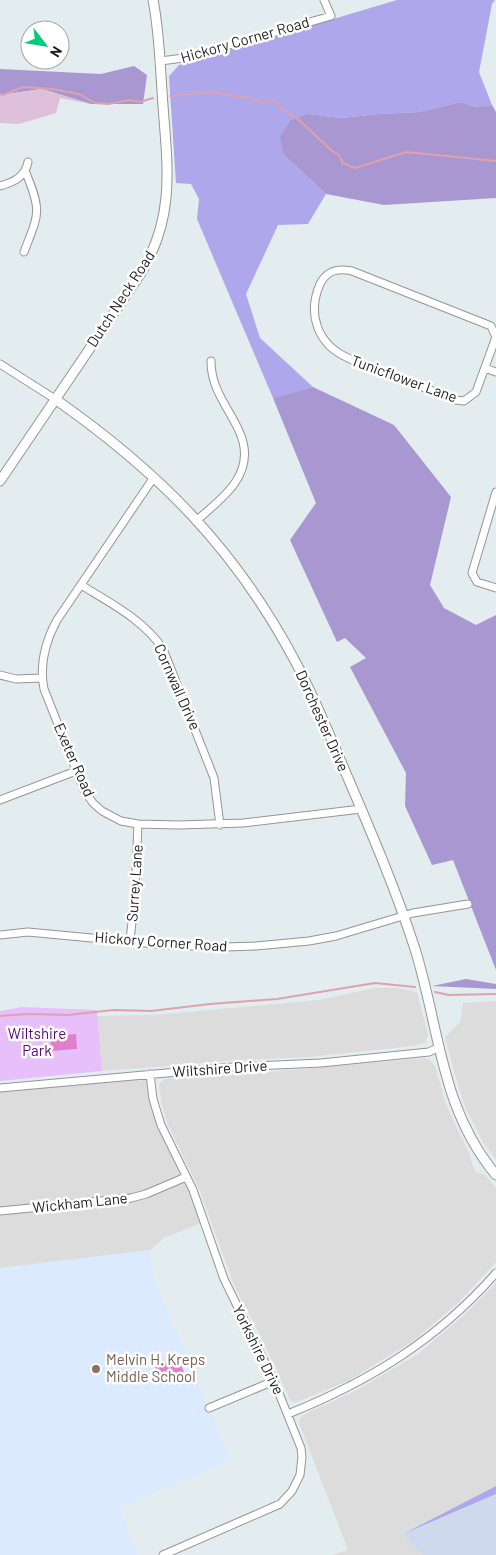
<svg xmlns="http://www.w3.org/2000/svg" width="496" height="1555" viewBox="0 0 496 1555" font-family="Barlow,sans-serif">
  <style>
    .residential { fill: #dbdcdb }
    .education { fill: #dceaff }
    .farmland { fill: #ced9ee }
    .grass { fill: #aea7eb }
    .forest { fill: #a897d0 }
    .wetland { fill: #dec0da }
    .park { fill: #e7bffb }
    .pitch { fill: #e17fcc }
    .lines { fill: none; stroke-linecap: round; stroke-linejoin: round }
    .stream { stroke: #dea2ad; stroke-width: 2 }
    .minor-casing { stroke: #959595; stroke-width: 9 }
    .tertiary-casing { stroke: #959595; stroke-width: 11 }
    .minor { stroke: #fff; stroke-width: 7 }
    .tertiary { stroke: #fff; stroke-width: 9 }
    .education-dot { fill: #8d6e63; stroke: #fff; stroke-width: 2 }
    .labels { text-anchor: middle; stroke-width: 5; stroke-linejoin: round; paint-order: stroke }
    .street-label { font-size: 15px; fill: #1e1e1e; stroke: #fff }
    .park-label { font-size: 15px; fill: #58087f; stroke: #fff }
    .education-label { font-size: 15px; fill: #785e54; stroke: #fff; text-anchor: start }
  </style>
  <rect width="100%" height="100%" fill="#e3ecef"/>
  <path class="residential" d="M 375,988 L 398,988 L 417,992 L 428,1035 L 425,1043 L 413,1046 L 309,1057 L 241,1060 L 102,1071 L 97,1016 L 154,1015 L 319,1000 Z
    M 496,1001 L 496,1160 L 483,1142 L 465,1107 L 454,1072 L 445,1037 L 460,1022 L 463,1003 Z
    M 425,1058 L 430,1060 L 435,1066 L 446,1105 L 470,1155 L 472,1164 L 476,1172 L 485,1175 L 496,1188 L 496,1262 L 459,1302 L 413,1341 L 348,1381 L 294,1403 L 290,1400 L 267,1349 L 234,1285 L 200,1191 L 168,1125 L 162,1106 L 159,1084 L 165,1079 L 258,1073 Z
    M 150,1074 L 153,1099 L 204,1222 L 164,1238 L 150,1250 L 0,1268 L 0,1088 Z
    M 496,1283 L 496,1486 L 403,1534 L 423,1555 L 331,1555 L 348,1550 L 299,1423 L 300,1419 L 303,1415 L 359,1389 L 418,1354 L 463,1316 Z"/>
  <path class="education" d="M 150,1250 L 153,1277 L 231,1461 L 119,1507 L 137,1555 L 0,1555 L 0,1268 Z"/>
  <path class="farmland" d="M 496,1494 L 496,1555 L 423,1555 L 403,1534 Z"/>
  <path class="grass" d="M 397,0 L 495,0 L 492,4 L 479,72 L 492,105 L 476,107 L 461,102 L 419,112 L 379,114 L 340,118 L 309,114 L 284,155 L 326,194 L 308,224 L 278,225 L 246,294 L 260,338 L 313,387 L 273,398 L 197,219 L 199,199 L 191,184 L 176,183 L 169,76 L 179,65 Z
    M 496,1486 L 496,1494 L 403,1534 Z"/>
  <path class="forest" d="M 134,66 L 147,75 L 143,104 L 91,104 L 42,89 L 0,95 L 0,69 L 101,74 Z
    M 461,102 L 476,107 L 492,105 L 496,112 L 496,198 L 384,205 L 326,194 L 284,155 L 280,137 L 291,120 L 309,114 L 340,118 L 379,114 L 419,112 Z
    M 313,387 L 394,425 L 451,497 L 430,585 L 444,608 L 476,625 L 496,615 L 496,970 L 453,860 L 432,865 L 405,806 L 406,773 L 350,667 L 366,658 L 345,638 L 337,642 L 290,540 L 316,503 L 273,398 Z
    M 466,979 L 496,984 L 496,989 L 432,986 Z"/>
  <path class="wetland" d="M 42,89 L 91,104 L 60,98 L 56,113 L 19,124 L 0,123 L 0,95 Z"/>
  <path class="park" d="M 22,1007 L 97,1010 L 102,1071 L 0,1081 L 0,1011 Z"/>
  <path class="pitch" d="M 76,1034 L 77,1049 L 51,1051 L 50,1036 Z
    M 178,1358 L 184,1372 L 161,1381 L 155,1367 Z"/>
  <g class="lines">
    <path class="stream" d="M 0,94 L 3,95 L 23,87 L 52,89 L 79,94 L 95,103 L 108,104 L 130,100 L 140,102 L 153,98
      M 170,96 L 212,92 L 258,100 L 263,104 L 272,99 L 278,103 L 280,108 L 297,118 L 332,151 L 339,155 L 343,163 L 355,168 L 406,152 L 496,161
      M 435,992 L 449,995 L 496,994
      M 0,1016 L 27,1014 L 68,1015 L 114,1010 L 151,1011 L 210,1004 L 277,999 L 375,983 L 415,987"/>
    <defs>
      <path id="minor" d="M 160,61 L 184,58 L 331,16 L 324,0
        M 0,186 C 14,182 25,177 28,162
        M 24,252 C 39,213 42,212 26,173
        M 496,337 L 491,326 L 352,271 C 338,268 327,270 320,284 C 307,314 317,344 348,358 C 360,364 374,369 387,374 C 410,382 433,391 456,400 L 464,401 L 476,392 L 496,337
        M 0,364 L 55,399
        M 485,368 L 496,372
        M 154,477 L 57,620 C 45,642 39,664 44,689 L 84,790 L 93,803 L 102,811 L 121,821 L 138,824 L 178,825 L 243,823 L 361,809
        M 496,492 L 472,573 L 477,582 L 496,588
        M 197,520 C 220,500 252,478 243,442 C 240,429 231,416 225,405 C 217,391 211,378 211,361
        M 81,585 C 110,603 144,620 163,649 L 214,778 L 220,825
        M 0,675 L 16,679 L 42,678
        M 0,800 L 76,771
        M 0,935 L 28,932 L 166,945 L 226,947 L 256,946 L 309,941 L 336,936 L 413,913 L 468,904
        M 130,941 L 135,893 L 138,824
        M 150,1074 L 153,1099 L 161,1125 L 193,1190 L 224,1279 L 274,1381 L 301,1448 L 302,1457 L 300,1475 L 292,1491 L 280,1504 L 163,1555
        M 0,1088 L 233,1067 L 321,1063 L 429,1052 L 439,1047
        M 0,1211 L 131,1198 L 146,1194 L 186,1177
        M 209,1408 L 274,1381
        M 288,1414 C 370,1381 437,1340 496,1273"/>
      <path id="tertiary" d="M 55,399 C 159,472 235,548 295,661 C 315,698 331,739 348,778 C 372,834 396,890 415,949 C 440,1029 440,1108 496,1175
        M 0,481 L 141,273 C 178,212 166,159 162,91 C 160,61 159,30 153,0"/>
    </defs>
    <use href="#minor" class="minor-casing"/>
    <use href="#tertiary" class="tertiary-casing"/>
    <use href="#minor" class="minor"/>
    <use href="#tertiary" class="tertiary"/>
  </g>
  <circle class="education-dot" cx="96" cy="1369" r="5"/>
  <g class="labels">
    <g class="street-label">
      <text transform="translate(245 40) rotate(-16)" y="5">Hickory Corner Road</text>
      <text transform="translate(121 299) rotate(-57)" y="5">Dutch Neck Road</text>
      <text transform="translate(404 379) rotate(20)" y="5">Tunicflower Lane</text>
      <text transform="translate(177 687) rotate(66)" y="5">Cornwall Drive</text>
      <text transform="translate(322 721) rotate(66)" y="5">Dorchester Drive</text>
      <text transform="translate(74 760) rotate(66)" y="5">Exeter Road</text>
      <text transform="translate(135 883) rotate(-86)" y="5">Surrey Lane</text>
      <text transform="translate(161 942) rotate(4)" y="5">Hickory Corner Road</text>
      <text transform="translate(220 1069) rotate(-4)" y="5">Wiltshire Drive</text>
      <text transform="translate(80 1203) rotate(-6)" y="5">Wickham Lane</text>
      <text transform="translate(258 1350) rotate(64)" y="5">Yorkshire Drive</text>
    </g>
    <g class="park-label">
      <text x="37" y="1039">Wiltshire<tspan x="37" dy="17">Park</tspan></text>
    </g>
    <g class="education-label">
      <text x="106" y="1365">Melvin H. Kreps<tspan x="106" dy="17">Middle School</tspan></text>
    </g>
  </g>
  <g transform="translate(45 45) rotate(121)"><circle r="24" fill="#ffffff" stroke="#a5a5a5"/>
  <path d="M0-4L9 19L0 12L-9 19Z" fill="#00cb78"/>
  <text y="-8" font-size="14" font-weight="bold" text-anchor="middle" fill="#1e1e1e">N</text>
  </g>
</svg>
